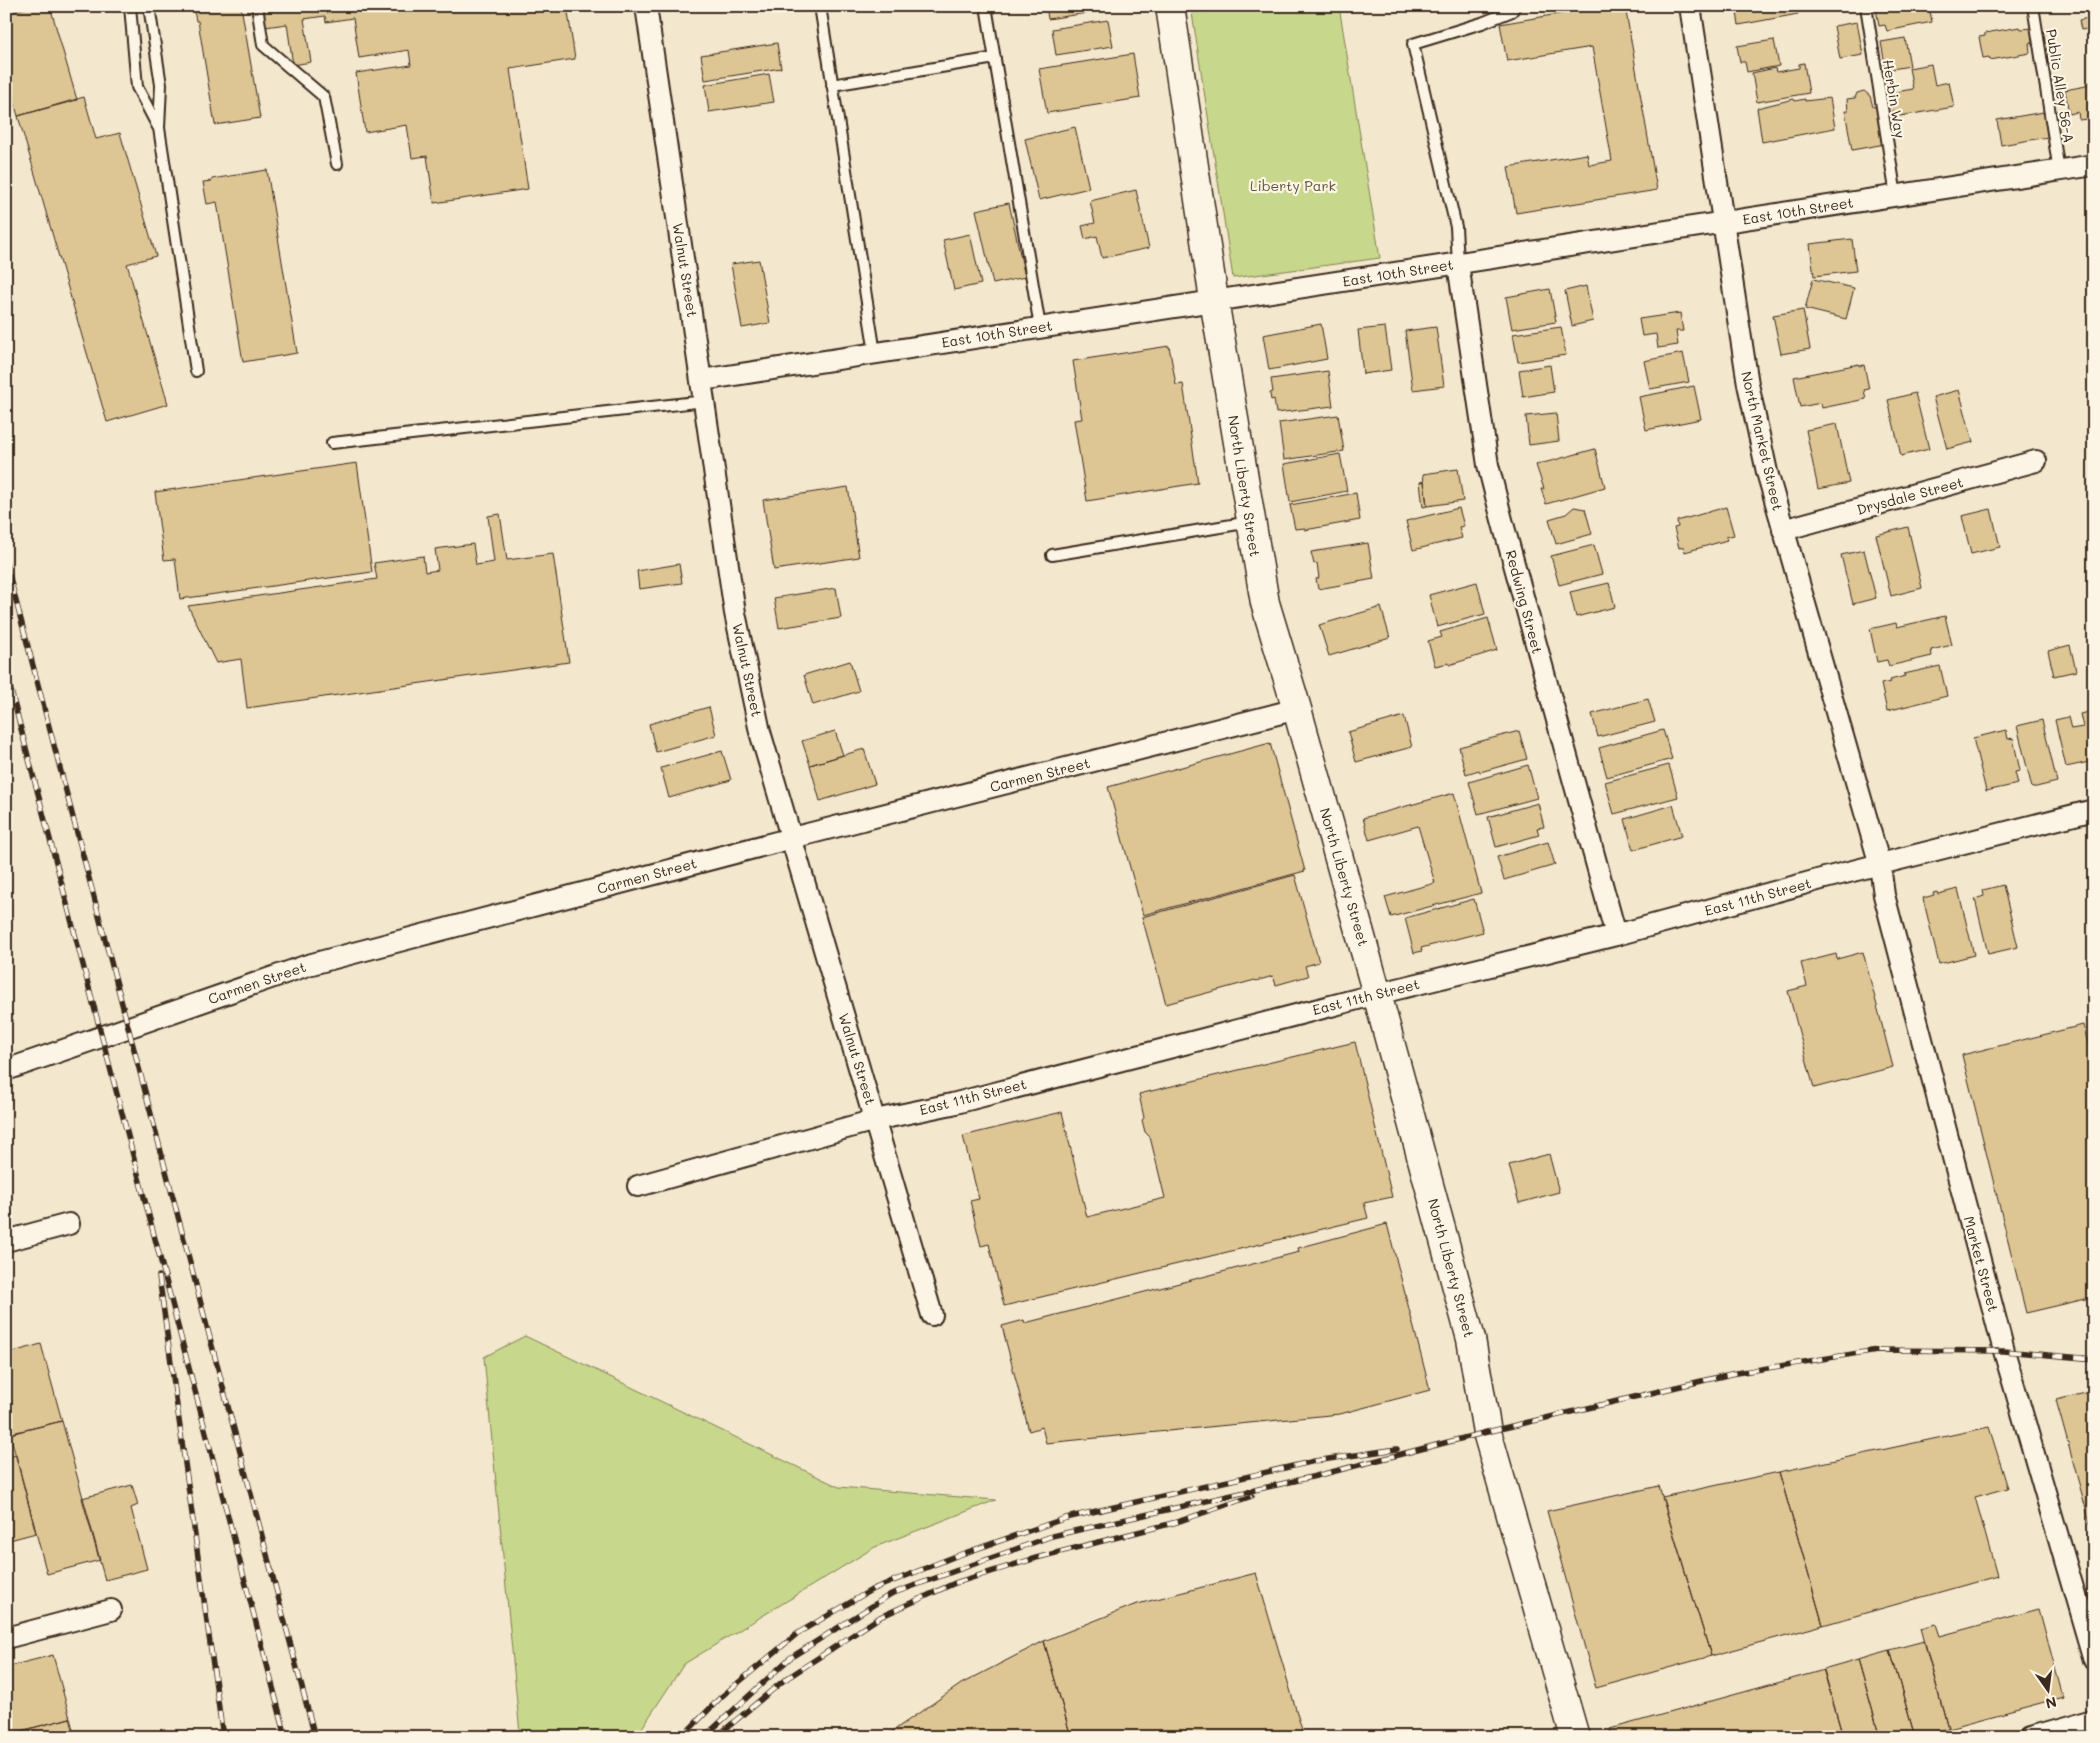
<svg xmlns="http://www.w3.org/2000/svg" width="2100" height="1743" viewBox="0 0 2100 1743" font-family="Mali,sans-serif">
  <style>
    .green { fill: #c7d78b; stroke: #818054 }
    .building { fill: #ddc594; stroke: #3b2a1e }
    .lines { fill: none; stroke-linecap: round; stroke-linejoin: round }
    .lane-casing { stroke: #3b2a1e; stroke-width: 14 }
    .street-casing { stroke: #3b2a1e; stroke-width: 24 }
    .secondary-casing { stroke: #3b2a1e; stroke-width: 31 }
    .lane { stroke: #fcf5e5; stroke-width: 10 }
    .street { stroke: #fcf5e5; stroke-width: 20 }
    .secondary { stroke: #fcf5e5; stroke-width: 28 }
    .rail-casing { stroke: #3b2a1e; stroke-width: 5.5 }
    .rail { stroke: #fcf5e5; stroke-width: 4; stroke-dasharray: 11; stroke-linecap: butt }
    .labels { text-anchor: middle; stroke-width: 4.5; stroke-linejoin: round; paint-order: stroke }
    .street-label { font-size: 14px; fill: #3b2a1e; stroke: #fcf5e5 }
    .park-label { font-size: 14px; fill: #5e5539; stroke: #fcf5e5 }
  </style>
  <rect width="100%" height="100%" fill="#f3e7cd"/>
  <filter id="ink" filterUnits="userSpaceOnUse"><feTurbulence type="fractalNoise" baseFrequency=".02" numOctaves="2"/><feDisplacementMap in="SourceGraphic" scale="10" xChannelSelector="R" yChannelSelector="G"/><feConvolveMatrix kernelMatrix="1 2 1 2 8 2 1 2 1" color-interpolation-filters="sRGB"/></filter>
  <g filter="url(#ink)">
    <path class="green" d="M 1247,6 L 1339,6 L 1380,258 L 1233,278 L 1192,13 Z
      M 525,1336 L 839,1487 L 996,1500 L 875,1547 L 684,1664 L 636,1737 L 526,1737 L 520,1734 L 484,1357 Z"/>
    <path class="building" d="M 32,6 L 50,6 L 77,100 L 18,116 L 6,75 L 6,14 Z
      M 193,6 L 241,6 L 260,118 L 215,125 L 198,21 L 196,21 Z
      M 262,6 L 567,6 L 575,59 L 510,69 L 528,189 L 434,203 L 427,156 L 412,158 L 407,125 L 365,132 L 356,73 L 411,65 L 409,50 L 359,58 L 353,18 L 326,22 L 325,16 L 304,19 L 311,62 L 293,65 L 287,24 L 265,27 Z
      M 1046,6 L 1107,6 L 1107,10 L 1048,19 Z
      M 1605,6 L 1625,6 L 1657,190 L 1516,213 L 1508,167 L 1587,154 L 1589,165 L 1612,161 L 1592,47 L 1507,61 L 1500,24 Z
      M 1736,6 L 1797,6 L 1798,14 L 1739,25 Z
      M 1887,6 L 1929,6 L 1932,22 L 1887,31 L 1885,25 L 1879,26 L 1876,9 Z
      M 2094,17 L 2094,28 L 2081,30 L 2079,20 Z
      M 1108,20 L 1113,46 L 1056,55 L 1052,29 Z
      M 1857,22 L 1863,55 L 1840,59 L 1834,26 Z
      M 2020,27 L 2021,29 L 2032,28 L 2034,42 L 2029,43 L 2030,53 L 1990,60 L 1989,57 L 1983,58 L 1979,37 L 1985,36 L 1985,33 Z
      M 1905,38 L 1910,66 L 1886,70 L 1881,42 Z
      M 1774,40 L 1779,66 L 1747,72 L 1745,62 L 1740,62 L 1737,46 Z
      M 777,43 L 781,68 L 705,80 L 701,55 Z
      M 1133,54 L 1140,98 L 1047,113 L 1039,69 Z
      M 1804,63 L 1809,93 L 1757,102 L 1752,73 L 1775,68 L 1776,72 L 1799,68 L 1799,64 Z
      M 1931,64 L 1935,85 L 1949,82 L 1954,107 L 1894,117 L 1890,93 L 1913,89 L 1909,68 Z
      M 769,74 L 774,102 L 709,112 L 705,85 Z
      M 2094,81 L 2094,118 L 2079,120 L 2078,112 L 2069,114 L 2065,90 L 2086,86 L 2086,83 Z
      M 1864,91 L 1870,96 L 1873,107 L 1878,106 L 1885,144 L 1852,150 L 1845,111 L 1848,111 L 1847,99 L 1855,98 L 1857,93 Z
      M 84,97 L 96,139 L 120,133 L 156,256 L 127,264 L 168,404 L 107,422 L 18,116 Z
      M 1830,98 L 1835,128 L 1762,142 L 1757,108 L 1794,99 L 1795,101 L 1805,99 L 1805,101 Z
      M 2044,112 L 2048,137 L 2001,145 L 1997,120 Z
      M 1075,127 L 1089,188 L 1039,200 L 1025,139 Z
      M 267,170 L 297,353 L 243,362 L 217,202 L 207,204 L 203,182 L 212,181 L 212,179 Z
      M 1136,190 L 1149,248 L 1102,258 L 1097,236 L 1085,239 L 1082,226 L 1095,223 L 1090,201 Z
      M 1009,203 L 1025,277 L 993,284 L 976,210 Z
      M 970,234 L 981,284 L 954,290 L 943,240 Z
      M 1852,239 L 1856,271 L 1814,276 L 1810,244 Z
      M 759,260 L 770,323 L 742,328 L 731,264 Z
      M 1813,279 L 1854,288 L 1846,319 L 1805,309 Z
      M 1586,286 L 1593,321 L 1572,326 L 1565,291 Z
      M 1550,289 L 1556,322 L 1512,329 L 1506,297 Z
      M 1803,310 L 1810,349 L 1781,354 L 1773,315 Z
      M 1680,313 L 1683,331 L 1676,331 L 1678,345 L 1658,348 L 1656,334 L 1642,336 L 1639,319 Z
      M 1321,324 L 1327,359 L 1269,370 L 1263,335 Z
      M 1385,327 L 1391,370 L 1363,374 L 1358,330 Z
      M 1436,327 L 1444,386 L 1413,390 L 1405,331 Z
      M 1561,327 L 1566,355 L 1518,362 L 1513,334 Z
      M 1169,346 L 1176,385 L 1183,384 L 1198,483 L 1087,501 L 1074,420 L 1082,419 L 1073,361 Z
      M 1683,353 L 1689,382 L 1650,389 L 1644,361 Z
      M 1859,364 L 1859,366 L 1864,365 L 1869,389 L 1864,390 L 1866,399 L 1822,408 L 1821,403 L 1800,407 L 1794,377 Z
      M 1550,365 L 1554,392 L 1523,397 L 1519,370 Z
      M 1328,371 L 1333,406 L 1276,413 L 1274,399 L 1271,400 L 1270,393 L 1273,392 L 1271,379 Z
      M 1694,386 L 1701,419 L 1646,430 L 1639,397 Z
      M 1959,390 L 1973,442 L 1947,449 L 1933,397 Z
      M 1915,393 L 1929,449 L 1901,456 L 1888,400 Z
      M 1556,413 L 1559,441 L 1529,445 L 1526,416 Z
      M 1338,415 L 1344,451 L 1284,460 L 1279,423 Z
      M 1837,424 L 1849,483 L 1818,489 L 1806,430 Z
      M 1595,449 L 1605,487 L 1546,504 L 1541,489 L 1544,489 L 1536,465 Z
      M 1340,454 L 1347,491 L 1290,502 L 1284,464 Z
      M 357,463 L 372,572 L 180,599 L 175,559 L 164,560 L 155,492 Z
      M 1458,469 L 1463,501 L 1427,506 L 1423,474 Z
      M 1424,481 L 1427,506 L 1423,507 L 1420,482 Z
      M 848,487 L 859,557 L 774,570 L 763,500 Z
      M 1356,493 L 1360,520 L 1305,530 L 1305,528 L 1295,529 L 1290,505 Z
      M 1574,507 L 1585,509 L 1592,534 L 1556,544 L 1549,519 L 1566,514 Z
      M 1726,507 L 1734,535 L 1726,537 L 1727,540 L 1685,552 L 1684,547 L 1679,548 L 1674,528 L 1678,527 L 1677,521 Z
      M 1459,508 L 1464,526 L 1459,527 L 1462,538 L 1413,550 L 1406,521 Z
      M 1991,509 L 2000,547 L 1971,554 L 1962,516 Z
      M 500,514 L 507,560 L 553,554 L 569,662 L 247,708 L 241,659 L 216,663 L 188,606 L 377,579 L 374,563 L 423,556 L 425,572 L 438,570 L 435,549 L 473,544 L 476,565 L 494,562 L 488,516 Z
      M 1908,527 L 1922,588 L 1891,596 L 1876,535 Z
      M 1368,543 L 1374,579 L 1318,589 L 1316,579 L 1319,578 L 1317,563 L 1314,564 L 1311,552 Z
      M 1594,545 L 1602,574 L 1559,585 L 1551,556 Z
      M 1864,550 L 1876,598 L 1853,604 L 1841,555 Z
      M 679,564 L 682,583 L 639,589 L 637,571 Z
      M 1477,582 L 1485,614 L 1437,627 L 1429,595 Z
      M 1609,583 L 1615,607 L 1576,617 L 1570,592 Z
      M 836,588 L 841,618 L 779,628 L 774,598 Z
      M 1381,607 L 1390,638 L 1329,656 L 1319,625 Z
      M 1945,616 L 1952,645 L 1931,650 L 1932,656 L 1889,666 L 1887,660 L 1877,662 L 1870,629 L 1896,623 L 1897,627 Z
      M 1488,618 L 1497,650 L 1449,665 L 1449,663 L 1435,666 L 1428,641 L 1442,637 L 1440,632 Z
      M 2070,645 L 2076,671 L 2054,676 L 2048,651 Z
      M 850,661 L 859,691 L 813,705 L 804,675 Z
      M 1940,666 L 1947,696 L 1887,711 L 1881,684 L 1891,682 L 1890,680 L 1905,676 L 1904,674 Z
      M 1648,699 L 1655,722 L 1598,737 L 1592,714 Z
      M 709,707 L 716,735 L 656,752 L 649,724 Z
      M 2094,711 L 2094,761 L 2066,767 L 2055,720 L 2068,717 L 2071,729 L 2083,727 L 2080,714 Z
      M 1404,716 L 1412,747 L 1356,762 L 1348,732 Z
      M 2042,720 L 2057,782 L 2032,788 L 2017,726 Z
      M 1663,730 L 1672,759 L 1607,777 L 1599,748 Z
      M 2006,730 L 2008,739 L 2013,738 L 2020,771 L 2015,772 L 2018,784 L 1986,791 L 1973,738 Z
      M 835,731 L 843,755 L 810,765 L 802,741 Z
      M 1519,731 L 1527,759 L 1480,772 L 1479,770 L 1466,774 L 1459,747 Z
      M 1270,743 L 1305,871 L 1143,915 L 1108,787 Z
      M 864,749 L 875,784 L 820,801 L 810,765 Z
      M 722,751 L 731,780 L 669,798 L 661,768 Z
      M 1528,765 L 1537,798 L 1478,814 L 1469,782 Z
      M 1669,765 L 1678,797 L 1614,814 L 1605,782 Z
      M 1454,793 L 1481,893 L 1391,917 L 1385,897 L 1435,883 L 1418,826 L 1369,840 L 1363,818 Z
      M 1538,803 L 1544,827 L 1537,828 L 1539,835 L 1496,847 L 1488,817 Z
      M 1673,805 L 1682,836 L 1633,850 L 1625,819 Z
      M 1548,842 L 1555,865 L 1504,880 L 1497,857 Z
      M 1295,875 L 1319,962 L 1305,966 L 1308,976 L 1276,985 L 1273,976 L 1256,981 L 1255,980 L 1166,1004 L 1142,917 Z
      M 2003,885 L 2018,947 L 1988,954 L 1975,899 L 1984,896 L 1983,890 Z
      M 1958,889 L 1974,955 L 1939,964 L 1923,898 L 1934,895 L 1933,893 L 1937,892 L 1938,894 Z
      M 1474,899 L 1483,932 L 1421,948 L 1422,951 L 1414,953 L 1405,918 Z
      M 1863,952 L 1893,1067 L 1814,1088 L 1788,991 L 1807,986 L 1801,963 L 1836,954 L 1837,959 Z
      M 2083,1025 L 2092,1058 L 2094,1058 L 2094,1297 L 2026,1313 L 1962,1055 Z
      M 1355,1042 L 1392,1197 L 1364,1203 L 1368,1218 L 1004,1306 L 989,1244 L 981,1246 L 970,1201 L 979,1199 L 963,1136 L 1062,1112 L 1087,1217 L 1165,1198 L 1150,1137 L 1145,1132 L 1142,1120 L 1144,1118 L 1139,1094 Z
      M 1549,1154 L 1559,1192 L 1519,1203 L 1509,1165 Z
      M 1387,1224 L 1430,1390 L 1340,1414 L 1046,1443 L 1042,1427 L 1029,1431 L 1002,1326 L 1024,1320 L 1025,1323 L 1299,1252 L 1298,1248 Z
      M 41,1344 L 62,1421 L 8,1434 L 6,1427 L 6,1354 Z
      M 2094,1391 L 2094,1538 L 2056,1400 Z
      M 62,1421 L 100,1560 L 47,1574 L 10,1434 Z
      M 1989,1427 L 2008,1488 L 1975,1497 L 1997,1576 L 1823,1625 L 1779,1472 Z
      M 16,1455 L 36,1533 L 6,1541 L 6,1457 Z
      M 1779,1472 L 1823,1625 L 1711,1656 L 1662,1497 Z
      M 132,1485 L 138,1505 L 131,1508 L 147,1569 L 105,1580 L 82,1498 Z
      M 1659,1486 L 1711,1656 L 1596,1688 L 1547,1511 Z
      M 1256,1573 L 1304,1737 L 1071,1737 L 1044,1641 L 1134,1605 Z
      M 2039,1609 L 2063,1697 L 1948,1728 L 1921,1628 L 1936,1624 L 1940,1636 Z
      M 1044,1641 L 1071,1737 L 884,1737 L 961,1684 Z
      M 1924,1641 L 1948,1728 L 1915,1737 L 1890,1650 Z
      M 1890,1650 L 1915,1737 L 1880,1737 L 1858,1659 Z
      M 53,1655 L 70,1718 L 6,1735 L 6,1667 Z
      M 1858,1659 L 1880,1737 L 1843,1737 L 1823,1669 Z
      M 1824,1670 L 1843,1737 L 1612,1737 L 1610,1729 Z
      M 70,1718 L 75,1737 L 6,1737 L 6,1735 Z"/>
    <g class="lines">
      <defs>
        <path id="lane" d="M 130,6 L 137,87 L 158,127
          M 149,6 L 161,85 L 159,128 L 196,371
          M 257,6 L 263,45 L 324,97 L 337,164
          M 820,6 L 875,353
          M 986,6 L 1040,327
          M 1866,6 L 1896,196
          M 2033,6 L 2059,171
          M 832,85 L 995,58
          M 1458,264 L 1456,227 L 1413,44 L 1482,23 L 1512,11 L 1515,6
          M 332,443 L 705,401
          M 1052,555 L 1250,522"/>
        <path id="street" d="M 646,6 L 735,613 L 760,732 L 932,1315
          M 1690,6 L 1748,384 L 1767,472 L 1880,865 L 1884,895 L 2004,1351 L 2094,1660
          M 1458,264 L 1488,465 L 1502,520 L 1616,935
          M 702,380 L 2094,165
          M 1783,530 L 2036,461
          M 6,1070 L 308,965 L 792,838 L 1297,709
          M 638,1186 L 875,1120 L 952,1104 L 1377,994 L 1616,935 L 1825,878 L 2094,810
          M 6,1241 L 69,1224
          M 6,1638 L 111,1610
          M 2030,1737 L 2094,1719"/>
        <path id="secondary" d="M 1170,6 L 1214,300 L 1265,603 L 1297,709 L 1377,994 L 1471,1339 L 1487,1432 L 1575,1737"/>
      </defs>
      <use href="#lane" class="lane-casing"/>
      <use href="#street" class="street-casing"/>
      <use href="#secondary" class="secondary-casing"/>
      <use href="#lane" class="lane"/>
      <use href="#street" class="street"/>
      <use href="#secondary" class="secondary"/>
      <defs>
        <path id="rail" d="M 6,563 L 315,1737
          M 6,672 L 286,1737
          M 159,1276 L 223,1737
          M 682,1737 L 721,1697 L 798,1633 L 873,1589 L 956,1556 L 1066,1518 L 1315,1461 L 1397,1449
          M 704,1737 L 790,1658 L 891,1594 L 1052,1536 L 1316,1476 L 1487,1432 L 1731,1374 L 1877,1350 L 2004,1351 L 2094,1359
          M 716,1737 L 783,1681 L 880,1617 L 955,1583 L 1036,1558 L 1177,1522 L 1252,1496"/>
      </defs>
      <use href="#rail" class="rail-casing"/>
      <use href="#rail" class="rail"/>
    </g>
  </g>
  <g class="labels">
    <g class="street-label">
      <text transform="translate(2060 86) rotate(81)" y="5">Public Alley 56-A</text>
      <text transform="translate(1894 99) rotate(81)" y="5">Herbin Way</text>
      <text transform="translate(1798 211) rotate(-9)" y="5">East 10th Street</text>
      <text transform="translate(685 270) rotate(81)" y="5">Walnut Street</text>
      <text transform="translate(1398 273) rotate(-9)" y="5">East 10th Street</text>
      <text transform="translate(997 334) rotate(-9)" y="5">East 10th Street</text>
      <text transform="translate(1762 441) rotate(77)" y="5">North Market Street</text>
      <text transform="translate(1244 486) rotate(81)" y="5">North Liberty Street</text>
      <text transform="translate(1910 496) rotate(-15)" y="5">Drysdale Street</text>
      <text transform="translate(1524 602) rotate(75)" y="5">Redwing Street</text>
      <text transform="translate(747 670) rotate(78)" y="5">Walnut Street</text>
      <text transform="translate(1040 775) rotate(-14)" y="5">Carmen Street</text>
      <text transform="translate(647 876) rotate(-15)" y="5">Carmen Street</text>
      <text transform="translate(1344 877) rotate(74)" y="5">North Liberty Street</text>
      <text transform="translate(1758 897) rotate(-15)" y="5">East 11th Street</text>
      <text transform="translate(257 983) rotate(-19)" y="5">Carmen Street</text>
      <text transform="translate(1366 997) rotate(-14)" y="5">East 11th Street</text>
      <text transform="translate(857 1059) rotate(73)" y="5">Walnut Street</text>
      <text transform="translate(973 1097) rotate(-14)" y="5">East 11th Street</text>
      <text transform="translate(1981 1264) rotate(75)" y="5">Market Street</text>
      <text transform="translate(1451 1268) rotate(75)" y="5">North Liberty Street</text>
    </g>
    <g class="park-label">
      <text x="1293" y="191">Liberty Park</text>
    </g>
  </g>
  <rect width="2100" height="1743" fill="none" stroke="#fcf5e5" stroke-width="25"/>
  <rect x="12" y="12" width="2075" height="1718" fill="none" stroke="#3b2a1e" stroke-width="2" filter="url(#ink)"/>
  <g transform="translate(2048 1690) rotate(166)" stroke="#fcf5e5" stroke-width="4" paint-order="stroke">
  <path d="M0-4L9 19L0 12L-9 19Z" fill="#3b2a1e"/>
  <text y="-8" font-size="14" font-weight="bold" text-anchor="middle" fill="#3b2a1e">N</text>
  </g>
</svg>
